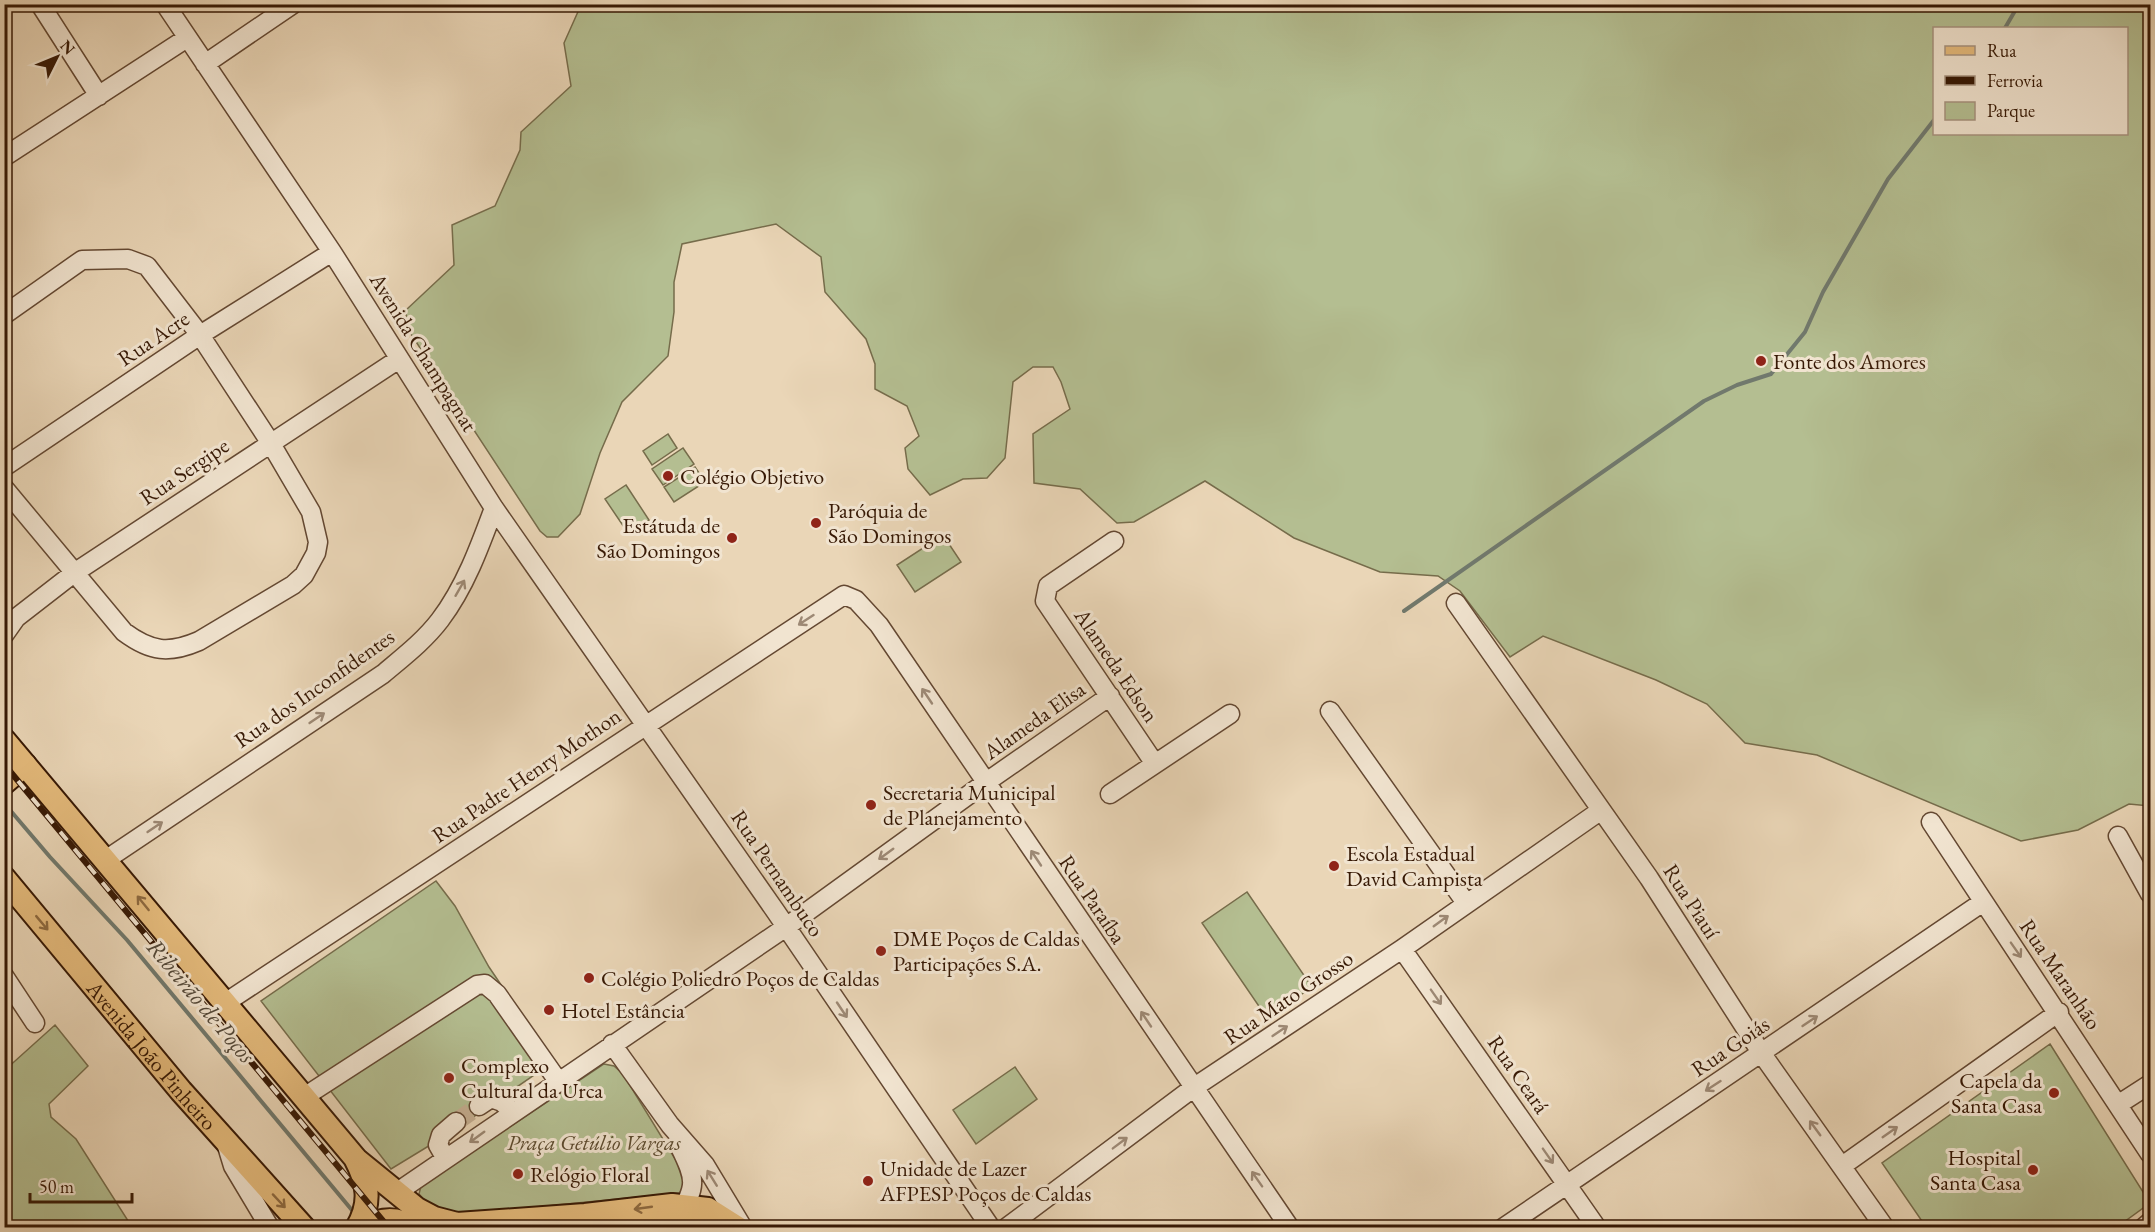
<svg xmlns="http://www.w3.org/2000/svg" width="2155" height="1232" viewBox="0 0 2155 1232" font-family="'EB Garamond',serif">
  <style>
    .green { fill: #b4be91; stroke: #766c4b; stroke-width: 1.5; fill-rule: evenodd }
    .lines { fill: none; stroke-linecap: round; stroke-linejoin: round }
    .stream { stroke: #71796d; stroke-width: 4 }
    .minor-tunnel { stroke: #c6b093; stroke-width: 18; stroke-dasharray: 18 9; stroke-linecap: butt }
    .minor-casing { stroke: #644832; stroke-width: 21 }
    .major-casing { stroke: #371905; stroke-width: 26 }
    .minor { stroke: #f1e4d0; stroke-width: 18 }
    .major { stroke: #e5bb7c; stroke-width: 22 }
    .rail-casing { stroke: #371905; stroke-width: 6 }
    .rail { stroke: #f1e4d0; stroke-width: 4; stroke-dasharray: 11; stroke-linecap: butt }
    .oneway { stroke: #9d8975 }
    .oneway2 { stroke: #8e6a40 }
    .poi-dot { fill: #8f2418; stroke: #f1e4d0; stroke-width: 2 }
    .labels { text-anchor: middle; stroke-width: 6; stroke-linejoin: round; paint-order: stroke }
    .street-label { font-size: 22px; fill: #371905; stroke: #f1e4d0 }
    .poi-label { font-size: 22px; fill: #371905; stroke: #f1e4d0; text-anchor: start }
    .park-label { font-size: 22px; font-style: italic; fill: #5c4b2f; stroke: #f1e4d0 }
    .water-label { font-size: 24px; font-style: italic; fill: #544939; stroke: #f1e4d0 }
  </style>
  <rect width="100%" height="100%" fill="#ead6b7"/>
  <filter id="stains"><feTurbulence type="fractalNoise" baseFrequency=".00333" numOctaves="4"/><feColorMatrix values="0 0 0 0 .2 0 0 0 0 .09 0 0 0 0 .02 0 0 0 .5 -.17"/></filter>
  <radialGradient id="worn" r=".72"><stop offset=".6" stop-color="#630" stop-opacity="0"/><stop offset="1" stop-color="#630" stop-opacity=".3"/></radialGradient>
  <path class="green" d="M 581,5 L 2150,5 L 2150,806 L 2129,804 L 2078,830 L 2021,841 L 1817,755 L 1745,743 L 1707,704 L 1656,680 L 1543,636 L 1510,657 L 1460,591 L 1438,576 L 1380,572 L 1294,538 L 1205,481 L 1134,522 L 1117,523 L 1080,489 L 1034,483 L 1033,434 L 1070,409 L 1061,382 L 1053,367 L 1033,367 L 1013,382 L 1005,458 L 987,478 L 963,479 L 930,495 L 908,469 L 905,448 L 919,436 L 907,406 L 875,389 L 875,364 L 866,339 L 825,292 L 821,257 L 776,224 L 682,244 L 674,282 L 674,312 L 668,356 L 622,402 L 600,453 L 580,514 L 558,537 L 547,537 L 540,531 L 407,328 L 406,310 L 454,265 L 452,225 L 495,206 L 520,150 L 521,132 L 571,86 L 564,43 ZM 1934,28 L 2126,28 L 2126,134 L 1934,134 Z
    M 668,434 L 677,448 L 652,465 L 643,451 Z
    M 683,448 L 694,464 L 663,485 L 652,469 Z
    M 695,467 L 705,482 L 674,502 L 664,487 Z
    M 626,485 L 649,520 L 628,533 L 605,499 Z
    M 943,535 L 961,562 L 915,592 L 897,565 Z
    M 436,881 L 455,906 L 489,967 L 553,1062 L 450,1133 L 391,1169 L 261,1001 Z
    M 1247,892 L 1312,987 L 1267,1018 L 1202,923 Z
    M 55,1025 L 88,1066 L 49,1104 L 51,1117 L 76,1139 L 132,1227 L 5,1227 L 5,1070 Z
    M 2050,1044 L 2150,1203 L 2117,1227 L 1926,1227 L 1882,1163 Z
    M 604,1064 L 614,1066 L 623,1074 L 685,1175 L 686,1189 L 679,1193 L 466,1214 C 449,1212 429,1209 419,1194 L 421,1186 Z
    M 1015,1067 L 1037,1099 L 976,1144 L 953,1110 Z"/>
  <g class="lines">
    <path class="stream" d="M 2005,28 L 2019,4
      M 1404,611 L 1704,401 L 1737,385 L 1771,374 L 1805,332 L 1823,292 L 1888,179 L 1934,120
      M 4,803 L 50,857 L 127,940 L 356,1215"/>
    <path class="minor-tunnel" d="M 456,1122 L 479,1106"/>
    <defs>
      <path id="minor" d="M 40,4 L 99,96
        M 165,4 L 332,252 L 494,508 L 776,912 L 991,1228
        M 205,64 L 293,4
        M 4,157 L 187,38
        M 4,315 L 82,260 L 128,259 L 147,266 L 200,335 L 270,442 L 311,512 L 318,542 L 316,553 L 304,575 L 293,585 L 199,641 C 169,654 151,652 124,632 L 4,488
        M 4,467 L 200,335 L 332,252
        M 1114,541 L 1048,586 L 1045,601 L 1155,764
        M 1456,603 L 1649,878 L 1762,1054 L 1885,1228
        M 4,635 L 16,618 L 74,573 L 399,359
        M 1330,711 L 1466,903
        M 1110,794 L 1230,714
        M 1931,822 L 2150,1154
        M 2118,836 L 2150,894
        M 107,859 L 383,674 C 403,657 424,641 440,620 C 465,587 480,546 494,508
        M 1402,949 L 1597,1228
        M 4,976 L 35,1023
        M 225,1003 L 844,595 L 856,600 L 879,625 L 1290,1228
        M 612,1044 L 670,1125 L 705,1165 L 743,1228
        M 304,1097 L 477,985 L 485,984 L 497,994 L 558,1081
        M 2119,1104 L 2150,1084
        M 479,1106 L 491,1098 L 502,1102 L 512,1112
        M 226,1143 L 233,1166 L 270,1228
        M 446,1159 L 438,1145 L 441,1135 L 456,1122
        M 1842,1166 L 2059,1012
        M 396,1193 L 786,927 L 985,783 L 1110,696
        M 678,1217 C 697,1186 696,1180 680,1147
        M 1006,1228 L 1193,1088 L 1402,949 L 1600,811
        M 1503,1228 L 1983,902
        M 2143,1228 L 2150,1222"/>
      <g id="major">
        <path d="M 4,740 L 355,1158 C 368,1183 372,1202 357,1228"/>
        <path d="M 4,783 L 25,765"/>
        <path id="s1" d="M 4,878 L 181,1091 L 304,1228"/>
        <path d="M 358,1161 L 417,1209 L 434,1218 L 457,1224 L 585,1215 L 672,1205 L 708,1209 L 738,1228"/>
        <path d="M 363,1228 C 380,1219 396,1216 413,1228"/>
        <path d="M 612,1228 L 675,1221 L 710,1228"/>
      </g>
    </defs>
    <use href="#minor" class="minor-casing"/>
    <use href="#major" class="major-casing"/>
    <use href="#minor" class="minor"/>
    <use href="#major" class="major"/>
    <defs>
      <path id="rail" d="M 4,764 L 389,1228"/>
    </defs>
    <use href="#rail" class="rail-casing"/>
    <use href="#rail" class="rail"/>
  </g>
  <defs><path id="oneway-shaft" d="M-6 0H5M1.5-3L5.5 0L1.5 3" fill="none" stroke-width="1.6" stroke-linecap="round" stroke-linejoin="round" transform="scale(1.5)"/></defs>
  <g class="oneway">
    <use href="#oneway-shaft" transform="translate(460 588) rotate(-60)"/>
    <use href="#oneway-shaft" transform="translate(806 620) rotate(147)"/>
    <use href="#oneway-shaft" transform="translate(927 696) rotate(-124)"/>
    <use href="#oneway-shaft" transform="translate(317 718) rotate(-34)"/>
    <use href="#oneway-shaft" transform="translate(155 827) rotate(-34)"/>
    <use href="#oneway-shaft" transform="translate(886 854) rotate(144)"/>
    <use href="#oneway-shaft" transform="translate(1036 858) rotate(-124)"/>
    <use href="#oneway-shaft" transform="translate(1441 921) rotate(-36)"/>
    <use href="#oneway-shaft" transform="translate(2016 950) rotate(55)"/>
    <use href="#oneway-shaft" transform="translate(1436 997) rotate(55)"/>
    <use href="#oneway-shaft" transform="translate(842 1010) rotate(56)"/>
    <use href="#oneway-shaft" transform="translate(1146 1019) rotate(-124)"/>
    <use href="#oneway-shaft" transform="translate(1810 1021) rotate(-34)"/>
    <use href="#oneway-shaft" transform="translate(1280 1031) rotate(-34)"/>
    <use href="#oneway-shaft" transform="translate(1713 1086) rotate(147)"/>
    <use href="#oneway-shaft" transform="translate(1815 1128) rotate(-126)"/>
    <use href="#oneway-shaft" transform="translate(1890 1132) rotate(-35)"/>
    <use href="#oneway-shaft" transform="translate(477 1137) rotate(144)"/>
    <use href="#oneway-shaft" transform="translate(1120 1143) rotate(-37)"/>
    <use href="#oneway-shaft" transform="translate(1548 1156) rotate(55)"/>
    <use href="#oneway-shaft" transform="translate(712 1178) rotate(-122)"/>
    <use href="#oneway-shaft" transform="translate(1257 1179) rotate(-125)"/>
  </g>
  <g class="oneway2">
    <use href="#oneway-shaft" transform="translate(143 903) rotate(-129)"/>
    <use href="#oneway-shaft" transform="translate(42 923) rotate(50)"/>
    <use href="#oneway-shaft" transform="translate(279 1201) rotate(47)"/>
    <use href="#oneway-shaft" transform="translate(643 1208) rotate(172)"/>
  </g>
  <g class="poi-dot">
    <circle cx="1761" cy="361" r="6"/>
    <circle cx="668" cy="476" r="6"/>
    <circle cx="816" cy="523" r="6"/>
    <circle cx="732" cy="538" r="6"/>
    <circle cx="871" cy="805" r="6"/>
    <circle cx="1334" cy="866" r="6"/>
    <circle cx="881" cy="951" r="6"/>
    <circle cx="589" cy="978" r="6"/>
    <circle cx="549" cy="1010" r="6"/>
    <circle cx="449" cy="1078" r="6"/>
    <circle cx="2054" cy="1093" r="6"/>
    <circle cx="2033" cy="1170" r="6"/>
    <circle cx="518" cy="1174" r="6"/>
    <circle cx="868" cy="1181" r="6"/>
  </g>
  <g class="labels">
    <g class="street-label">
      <text transform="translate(153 338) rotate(-34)" y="8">Rua Acre</text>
      <text transform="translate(424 352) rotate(58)" y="8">Avenida Champagnat</text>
      <text transform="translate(184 471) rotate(-34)" y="8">Rua Sergipe</text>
      <text transform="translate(1117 665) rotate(56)" y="8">Alameda Edson</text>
      <text transform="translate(314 688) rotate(-35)" y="8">Rua dos Inconfidentes</text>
      <text transform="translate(1034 720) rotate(-35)" y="8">Alameda Elisa</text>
      <text transform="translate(526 775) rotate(-34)" y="8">Rua Padre Henry Mothon</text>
      <text transform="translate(778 873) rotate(56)" y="8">Rua Pernambuco</text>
      <text transform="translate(1093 899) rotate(56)" y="8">Rua Paraíba</text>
      <text transform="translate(1692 901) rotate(57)" y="8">Rua Piauí</text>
      <text transform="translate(2061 974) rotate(56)" y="8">Rua Maranhão</text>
      <text transform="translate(1288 997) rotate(-34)" y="8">Rua Mato Grosso</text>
      <text transform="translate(1730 1046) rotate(-34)" y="8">Rua Goiás</text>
      <text dy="8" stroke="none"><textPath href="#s1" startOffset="231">Avenida João Pinheiro</textPath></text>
      <text transform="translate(1519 1074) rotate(55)" y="8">Rua Ceará</text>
    </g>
    <g class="poi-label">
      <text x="1773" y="369">Fonte dos Amores</text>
      <text x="680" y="484">Colégio Objetivo</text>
      <text x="828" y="518">Paróquia de<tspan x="828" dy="25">São Domingos</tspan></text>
      <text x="720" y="533" text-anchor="end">Estátuda de<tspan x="720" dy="25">São Domingos</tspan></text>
      <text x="883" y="800">Secretaria Municipal<tspan x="883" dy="25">de Planejamento</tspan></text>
      <text x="1346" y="861">Escola Estadual<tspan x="1346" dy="25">David Campista</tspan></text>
      <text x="893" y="946">DME Poços de Caldas<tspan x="893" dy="25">Participações S.A.</tspan></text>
      <text x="601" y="986">Colégio Poliedro Poços de Caldas</text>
      <text x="561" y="1018">Hotel Estância</text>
      <text x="461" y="1073">Complexo<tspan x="461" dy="25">Cultural da Urca</tspan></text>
      <text x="2042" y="1088" text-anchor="end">Capela da<tspan x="2042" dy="25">Santa Casa</tspan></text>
      <text x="2021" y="1165" text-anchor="end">Hospital<tspan x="2021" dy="25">Santa Casa</tspan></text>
      <text x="880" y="1176">Unidade de Lazer<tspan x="880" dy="25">AFPESP Poços de Caldas</tspan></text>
      <text x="530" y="1182">Relógio Floral</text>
    </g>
    <g class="park-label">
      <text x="594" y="1150">Praça Getúlio Vargas</text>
    </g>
    <g class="water-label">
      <text transform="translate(201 1001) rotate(50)" y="8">Ribeirão de Poços</text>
    </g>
  </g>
  <rect width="2155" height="1232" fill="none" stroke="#ead6b7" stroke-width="24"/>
  <rect x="6" y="6" width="2143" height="1220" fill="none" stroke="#371905" stroke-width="3"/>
  <rect x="12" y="12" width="2131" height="1208" fill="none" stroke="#371905" stroke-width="1.5"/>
  <rect x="1933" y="27" width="195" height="108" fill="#f1e4d0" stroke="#a7937f" stroke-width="1.5"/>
  <rect x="1945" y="46" width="30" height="9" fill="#e5bb7c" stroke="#a7937f" stroke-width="1.5"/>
  <text x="1987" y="57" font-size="18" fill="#371905">Rua</text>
  <rect x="1945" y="76" width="30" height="9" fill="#371905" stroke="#a7937f" stroke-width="1.5"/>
  <text x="1987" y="87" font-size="18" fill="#371905">Ferrovia</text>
  <rect x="1945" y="102" width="30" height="18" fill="#b4be91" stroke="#a7937f" stroke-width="1.5"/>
  <text x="1987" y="117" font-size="18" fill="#371905">Parque</text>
  <g transform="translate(57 57) rotate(47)" stroke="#f1e4d0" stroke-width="4.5" paint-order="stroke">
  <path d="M0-4.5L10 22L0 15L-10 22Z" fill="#371905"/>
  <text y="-9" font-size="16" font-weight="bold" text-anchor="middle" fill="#371905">N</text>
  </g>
  <path d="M30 1193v9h102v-9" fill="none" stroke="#371905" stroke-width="3"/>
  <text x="39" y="1193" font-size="18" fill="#371905" stroke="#f1e4d0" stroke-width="4.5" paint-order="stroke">50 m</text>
  <rect width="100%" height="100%" filter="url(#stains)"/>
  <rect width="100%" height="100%" fill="url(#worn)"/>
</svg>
